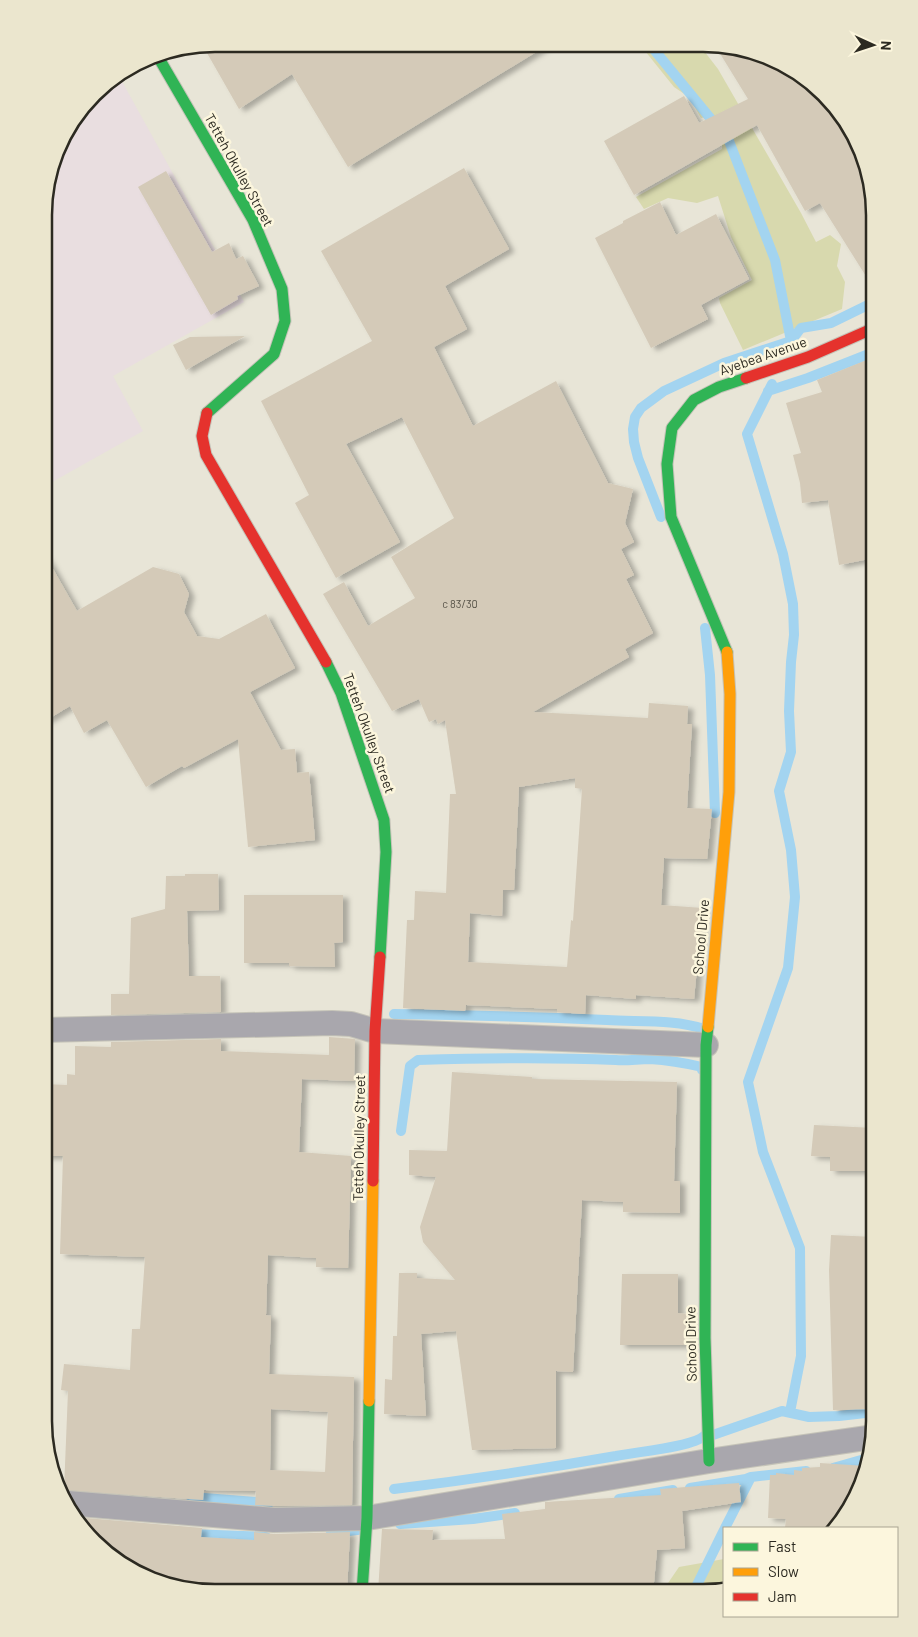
<svg xmlns="http://www.w3.org/2000/svg" width="918" height="1637" viewBox="0 0 918 1637" font-family="Barlow,sans-serif">
  <style>
    .industrial { fill: #e9dee0 }
    .green { fill: #d8d9ae }
    .lines { fill: none; stroke-linecap: round; stroke-linejoin: round }
    .stream { stroke: #a3d4f0; stroke-width: 10 }
    .building { fill: #d4cab8; fill-rule: evenodd; filter: url(#shadow) }
    .street-casing { stroke: #c5c3b8; stroke-width: 26 }
    .fast-casing { stroke: #c5c3b8; stroke-width: 13 }
    .slow-casing { stroke: #c5c3b8; stroke-width: 13 }
    .jam-casing { stroke: #c5c3b8; stroke-width: 13 }
    .street { stroke: #a9a7ad; stroke-width: 24 }
    .fast { stroke: #30b455; stroke-width: 11 }
    .slow { stroke: #ff9f0a; stroke-width: 11 }
    .jam { stroke: #e5322d; stroke-width: 11 }
    .labels { text-anchor: middle; stroke-width: 5; stroke-linejoin: round; paint-order: stroke }
    .number-label { font-size: 11px; fill: #565247 }
    .street-label { font-size: 14px; fill: #2c2a21; stroke: #fcf6dd }
    .rim { fill: none; stroke: #2c2a21; stroke-width: 2.5 }
  </style>
  <defs>
    <filter id="shadow"><feDropShadow dx="5.5" dy="3" stdDeviation="2.5" flood-color="#0004"/></filter>
  </defs>
  <rect width="100%" height="100%" fill="#e8e5d7"/>
  <path class="industrial" d="M 119,76 L 244,302 L 113,376 L 143,431 L 45,486 L 45,193 L 62,139 L 102,86 Z"/>
  <path class="green" d="M 641,46 L 701,47 L 718,69 L 801,213 L 816,242 L 830,235 L 841,244 L 837,266 L 845,282 L 842,309 L 743,350 L 720,303 L 719,298 L 752,280 L 731,237 L 718,196 L 697,203 L 668,198 L 644,209 L 636,197 L 722,149 L 722,146 L 706,117 L 701,118 L 689,97 L 674,87 Z
    M 724,1559 L 724,1590 L 703,1593 L 664,1593 L 666,1586 L 679,1567 Z"/>
  <g class="lines">
    <path class="stream" d="M 651,46 L 729,141 L 775,260 L 791,341 L 788,344
      M 772,384 L 747,434 L 783,554 L 793,604 L 794,635 L 791,662 L 789,711 L 791,752 L 779,791 L 791,850 L 795,897 L 788,968 L 748,1082 L 763,1152 L 800,1248 L 801,1356 L 790,1412
      M 768,391 L 808,378 L 874,352
      M 661,517 L 638,458 L 634,442 L 633,429 L 635,417 L 641,408 L 664,391 L 724,363 L 791,341 L 801,328 L 831,323 L 874,302
      M 705,628 L 710,675 L 715,813
      M 394,1014 C 465,1015 536,1017 607,1020 C 638,1022 675,1019 704,1029 L 704,1028
      M 401,1131 L 410,1066 L 418,1060 C 484,1058 549,1057 616,1060 C 627,1061 638,1059 650,1059 C 667,1060 685,1063 702,1067 L 702,1070
      M 710,1436 L 782,1411 L 809,1417 L 839,1416 L 874,1412
      M 833,1468 L 868,1458
      M 690,1488 L 746,1479 L 751,1477 L 806,1471
      M 394,1489 C 468,1480 542,1469 616,1456 C 634,1452 693,1447 704,1436
      M 191,1497 L 269,1503
      M 619,1499 L 673,1490
      M 400,1524 L 473,1519 L 515,1513
      M 725,1528 L 751,1477
      M 331,1533 L 366,1529
      M 189,1534 L 266,1537
      M 693,1593 L 724,1530"/>
  </g>
  <path class="building" d="M 215,44 L 461,45 L 546,46 L 348,167 L 292,74 L 239,109 L 203,46 Z
    M 716,47 L 736,47 L 816,86 L 865,160 L 874,215 L 874,289 L 820,203 L 805,211 L 757,125 L 634,195 L 604,141 L 684,96 L 699,123 L 748,99 Z
    M 464,168 L 509,249 L 445,286 L 467,329 L 434,347 L 473,426 L 556,381 L 608,483 L 633,489 L 625,523 L 634,542 L 621,549 L 634,575 L 626,579 L 653,633 L 625,649 L 629,657 L 533,712 L 648,718 L 649,703 L 688,706 L 687,724 L 692,724 L 687,808 L 712,809 L 707,859 L 664,858 L 661,905 L 703,908 L 694,999 L 636,995 L 636,999 L 586,995 L 585,1014 L 557,1012 L 557,1009 L 466,1005 L 465,1011 L 403,1008 L 407,920 L 414,920 L 415,891 L 446,893 L 450,794 L 456,794 L 445,720 L 438,724 L 436,719 L 429,722 L 419,699 L 392,711 L 323,594 L 344,582 L 368,626 L 415,598 L 391,557 L 454,518 L 402,417 L 346,444 L 400,542 L 336,578 L 295,503 L 309,495 L 261,401 L 372,341 L 321,251 ZM 575,778 L 575,788 L 582,789 L 573,921 L 571,920 L 567,967 L 468,962 L 470,913 L 502,916 L 503,890 L 514,890 L 519,787 Z
    M 166,171 L 212,252 L 229,243 L 236,259 L 243,256 L 259,286 L 237,296 L 238,299 L 211,315 L 138,187 Z
    M 660,202 L 676,235 L 716,214 L 749,279 L 701,305 L 708,319 L 651,348 L 595,238 L 623,223 L 623,221 Z
    M 245,336 L 186,370 L 173,345 L 190,337 Z
    M 874,357 L 874,558 L 839,565 L 828,500 L 802,503 L 800,483 L 793,455 L 801,453 L 786,403 L 822,392 L 817,380 Z
    M 45,555 L 77,611 L 153,567 L 179,574 L 189,594 L 184,612 L 197,636 L 219,639 L 266,614 L 295,668 L 250,692 L 281,750 L 295,749 L 297,773 L 309,772 L 315,840 L 248,847 L 238,739 L 184,768 L 182,766 L 146,787 L 107,720 L 84,733 L 70,706 L 45,721 Z
    M 185,874 L 218,874 L 219,910 L 187,911 L 189,976 L 220,976 L 221,1012 L 111,1015 L 111,994 L 129,994 L 131,918 L 165,909 L 166,876 L 185,876 Z
    M 244,895 L 343,895 L 343,942 L 334,943 L 335,967 L 289,966 L 289,963 L 244,963 Z
    M 329,1037 L 355,1039 L 354,1081 L 302,1079 L 299,1152 L 351,1156 L 348,1268 L 316,1267 L 316,1258 L 268,1255 L 266,1315 L 271,1316 L 269,1374 L 354,1377 L 352,1505 L 274,1506 L 255,1505 L 256,1491 L 204,1490 L 203,1500 L 64,1490 L 68,1391 L 61,1390 L 64,1364 L 130,1370 L 132,1329 L 140,1329 L 145,1257 L 60,1254 L 63,1156 L 44,1156 L 44,1084 L 67,1085 L 67,1074 L 75,1075 L 75,1046 L 111,1047 L 111,1042 L 221,1039 L 221,1051 L 329,1055 ZM 271,1409 L 328,1412 L 325,1472 L 270,1470 Z
    M 452,1072 L 532,1077 L 532,1079 L 677,1082 L 674,1181 L 680,1181 L 680,1213 L 623,1212 L 623,1202 L 582,1200 L 573,1372 L 556,1371 L 556,1448 L 472,1450 L 456,1331 L 421,1334 L 426,1416 L 384,1414 L 385,1379 L 392,1380 L 393,1336 L 397,1336 L 399,1273 L 417,1273 L 417,1278 L 455,1280 L 423,1242 L 420,1227 L 436,1177 L 409,1175 L 409,1150 L 447,1151 Z
    M 814,1125 L 874,1128 L 874,1171 L 830,1171 L 830,1157 L 811,1156 Z
    M 831,1235 L 874,1237 L 874,1409 L 833,1410 L 829,1270 Z
    M 622,1274 L 678,1274 L 678,1313 L 689,1314 L 688,1345 L 620,1345 Z
    M 820,1463 L 866,1466 L 861,1487 L 839,1526 L 837,1528 L 785,1528 L 786,1519 L 768,1518 L 770,1475 L 776,1475 L 776,1473 L 794,1475 L 794,1470 L 802,1471 L 802,1468 L 820,1467 Z
    M 739,1483 L 741,1502 L 682,1511 L 685,1548 L 657,1550 L 653,1593 L 378,1592 L 382,1529 L 433,1530 L 432,1540 L 505,1539 L 502,1514 L 545,1509 L 545,1502 L 661,1495 L 660,1489 Z
    M 74,1517 L 202,1528 L 201,1537 L 254,1540 L 254,1532 L 274,1534 L 350,1532 L 347,1592 L 192,1592 L 110,1557 L 79,1526 Z"/>
  <g class="lines">
    <defs>
      <path id="street" d="M 44,1030 L 332,1023 L 351,1024 L 375,1031 L 706,1045
        M 67,1503 L 274,1520 L 367,1518 L 709,1461 L 873,1437"/>
      <path id="fast" d="M 157,55 L 253,220 L 282,289 L 285,321 L 274,354 L 207,413
        M 727,652 L 671,517 L 667,464 L 672,428 L 694,400 L 719,387 L 746,378
        M 326,662 L 341,693 L 384,820 L 386,852 L 380,957
        M 708,1027 L 706,1045 L 705,1338 L 709,1461
        M 362,1592 L 367,1518 L 369,1401"/>
      <path id="slow" d="M 708,1027 L 729,792 L 730,694 L 727,652
        M 369,1401 L 373,1181"/>
      <path id="jam" d="M 746,378 L 808,357 L 874,328
        M 207,413 L 202,436 L 206,455 L 326,662
        M 373,1181 L 375,1031 L 380,957"/>
    </defs>
    <use href="#street" class="street-casing"/>
    <use href="#fast" class="fast-casing"/>
    <use href="#slow" class="slow-casing"/>
    <use href="#jam" class="jam-casing"/>
    <use href="#street" class="street"/>
    <use href="#fast" class="fast"/>
    <use href="#slow" class="slow"/>
    <use href="#jam" class="jam"/>
  </g>
  <g class="labels">
    <g class="number-label">
      <text x="460" y="608">c 83/30</text>
    </g>
    <g class="street-label">
      <text transform="translate(239 170) rotate(61)" y="5">Tetteh Okulley Street</text>
      <text transform="translate(763 356) rotate(-19)" y="5">Ayebea Avenue</text>
      <text transform="translate(369 733) rotate(70)" y="5">Tetteh Okulley Street</text>
      <text transform="translate(701 937) rotate(-85)" y="5">School Drive</text>
      <text transform="translate(359 1138) rotate(-89)" y="5">Tetteh Okulley Street</text>
      <text transform="translate(691 1344) rotate(-91)" y="5">School Drive</text>
    </g>
  </g>
  <path d="M0 0H918V1637H0ZM215 52H703A163 163 0 0 1 866 215V1421A163 163 0 0 1 703 1584H215A163 163 0 0 1 52 1421V215A163 163 0 0 1 215 52Z" fill="#ebe6ce" fill-rule="evenodd"/>
  <path class="rim" d="M215 52H703A163 163 0 0 1 866 215V1421A163 163 0 0 1 703 1584H215A163 163 0 0 1 52 1421V215A163 163 0 0 1 215 52Z"/>
  <rect x="723" y="1527" width="175" height="90" fill="#fcf6dd" stroke="#a9a492"/>
  <rect x="733" y="1543" width="25" height="8" fill="#30b455" stroke="#a9a492"/>
  <text x="768" y="1552" font-size="15" fill="#2c2a21">Fast</text>
  <rect x="733" y="1568" width="25" height="8" fill="#ff9f0a" stroke="#a9a492"/>
  <text x="768" y="1577" font-size="15" fill="#2c2a21">Slow</text>
  <rect x="733" y="1593" width="25" height="8" fill="#e5322d" stroke="#a9a492"/>
  <text x="768" y="1602" font-size="15" fill="#2c2a21">Jam</text>
  <g transform="translate(873 45) rotate(93)" stroke="#fcf6dd" stroke-width="4" paint-order="stroke">
  <path d="M0-4L9 19L0 12L-9 19Z" fill="#2c2a21"/>
  <text y="-8" font-size="14" font-weight="bold" text-anchor="middle" fill="#2c2a21">N</text>
  </g>
</svg>
